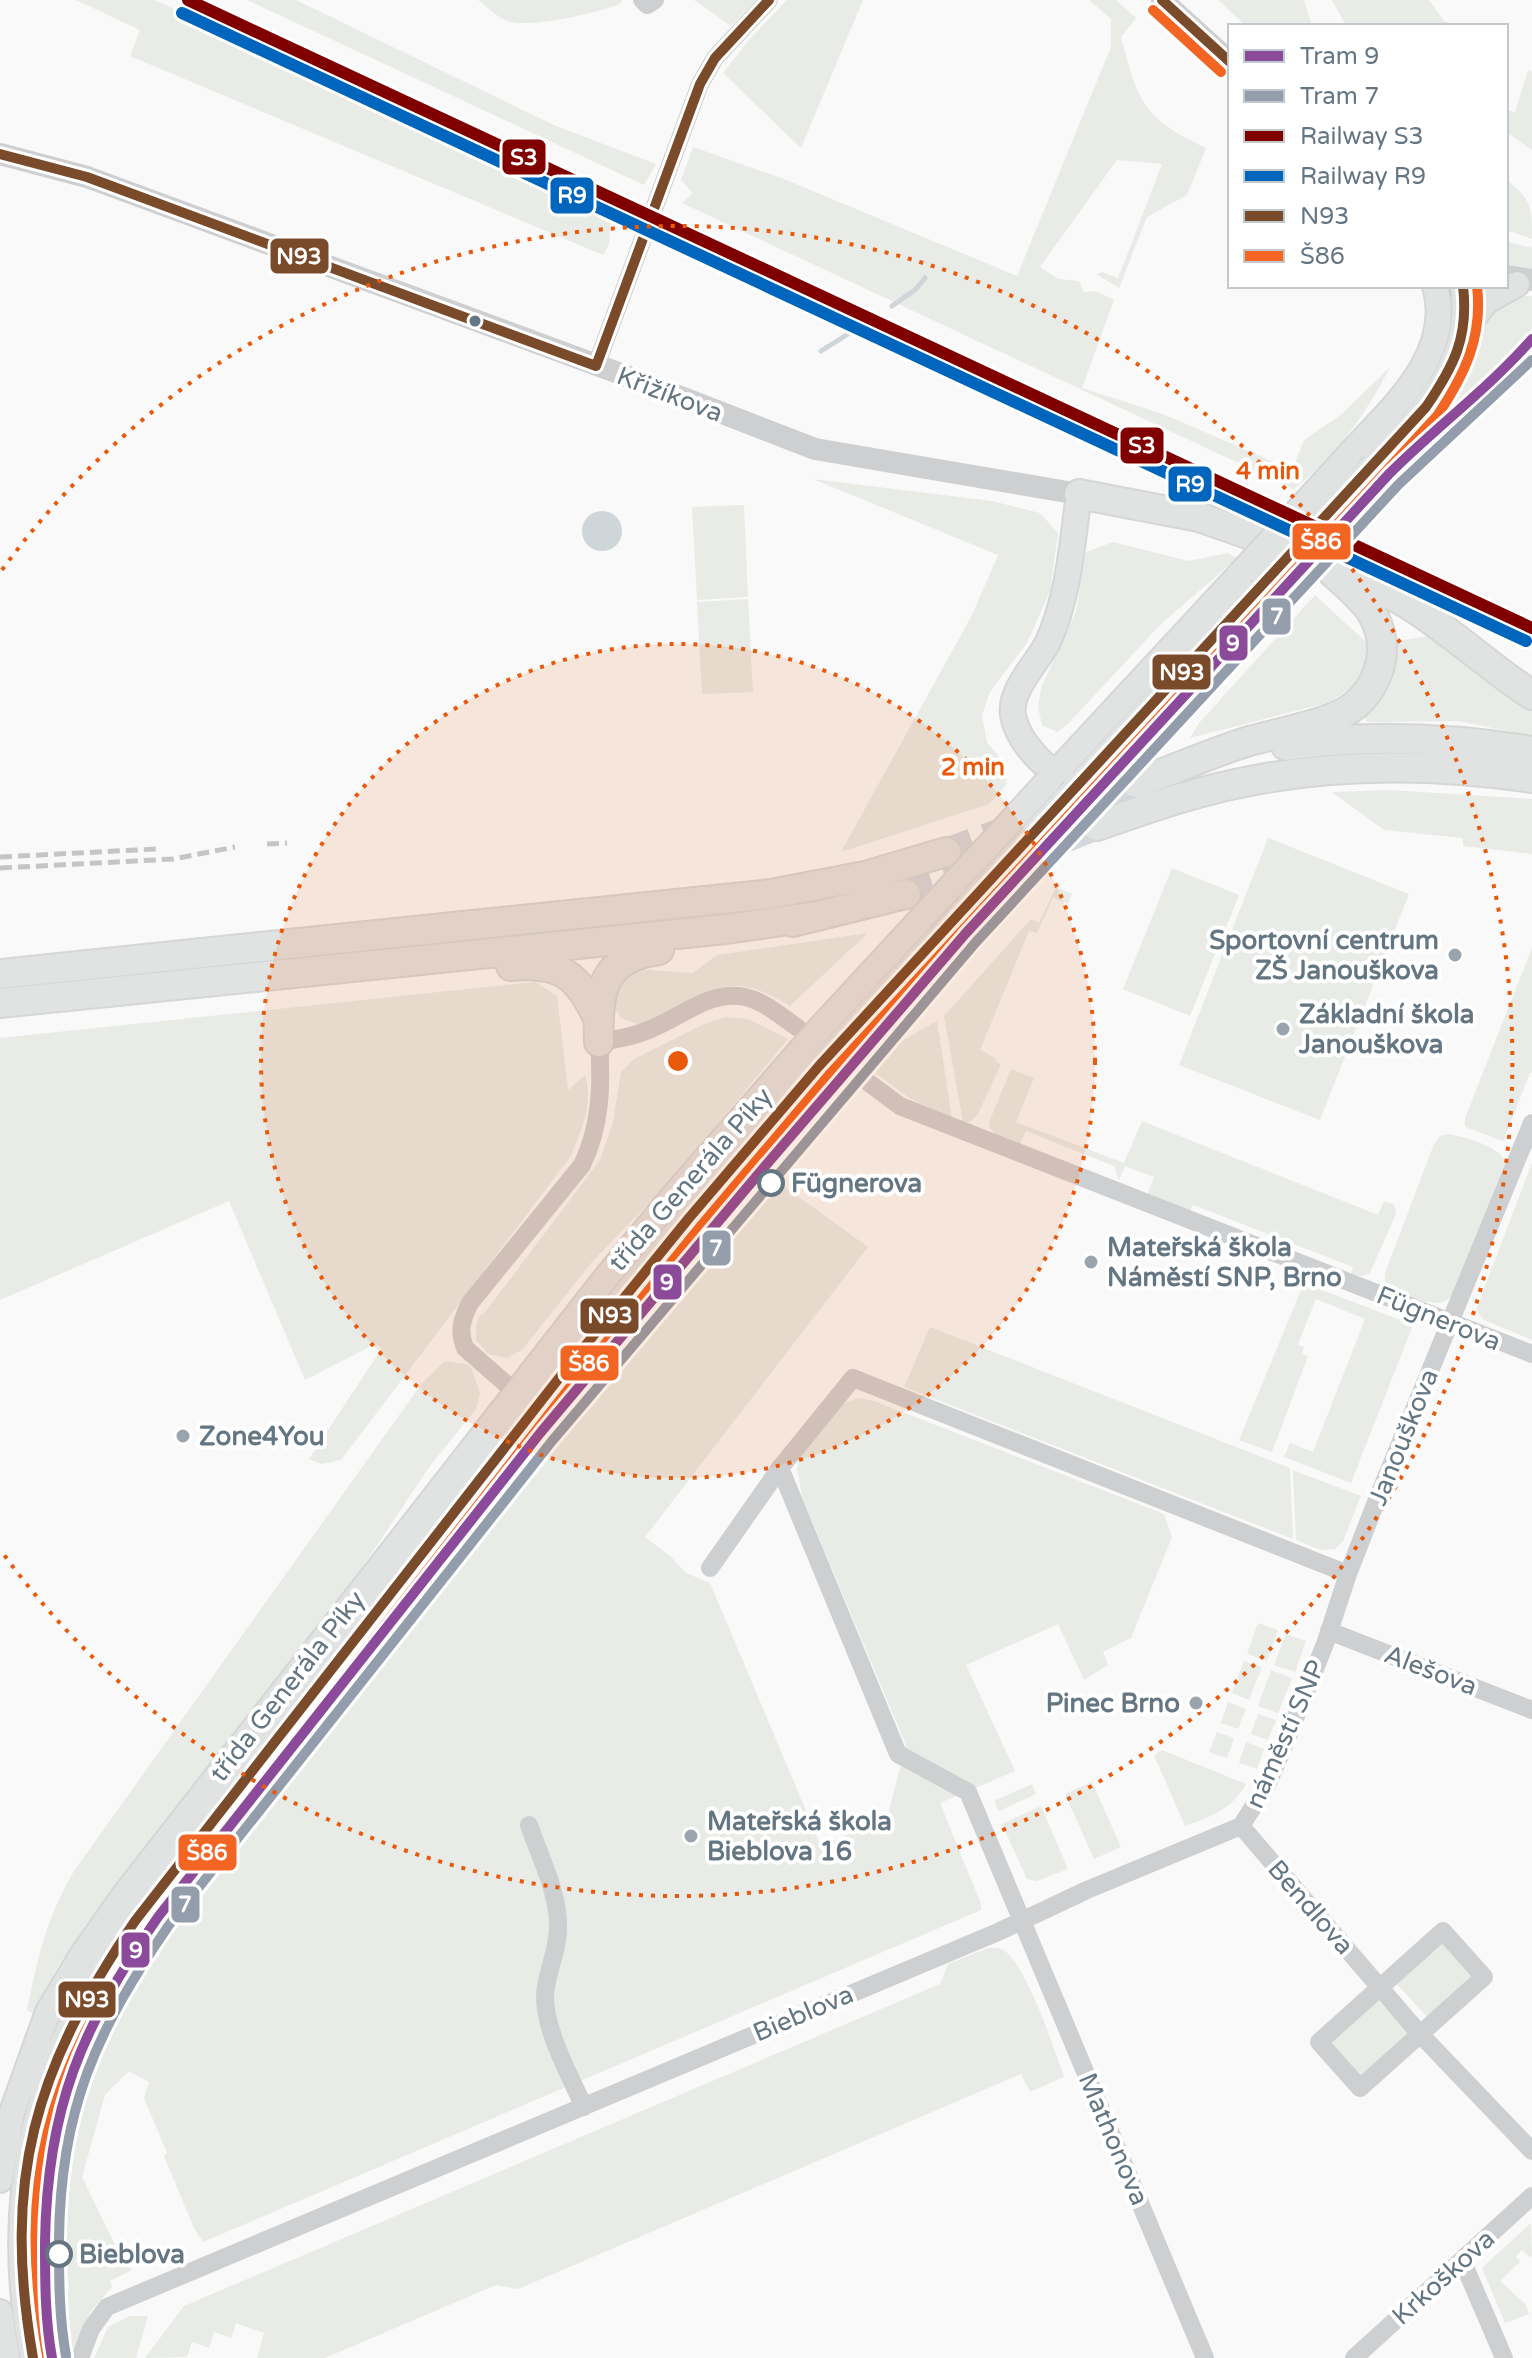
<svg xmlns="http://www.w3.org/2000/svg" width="1532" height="2358" viewBox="0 0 1532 2358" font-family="'Varela Round',sans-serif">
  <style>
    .green { fill: #e8ebe6 }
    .water { fill: #ced6d9 }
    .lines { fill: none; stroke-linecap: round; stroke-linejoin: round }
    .stream { stroke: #ced6d9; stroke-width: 5 }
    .minor-tunnel { stroke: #d4d8dc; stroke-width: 18; stroke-dasharray: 18 9; stroke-linecap: butt }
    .trunk-tunnel { stroke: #d4d8dc; stroke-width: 28; stroke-dasharray: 28 14; stroke-linecap: butt }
    .secondary-casing { stroke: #d5d6d7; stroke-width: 28 }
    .trunk-casing { stroke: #d5d6d6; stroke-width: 32 }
    .minor { stroke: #cecfd0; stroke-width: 18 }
    .tertiary { stroke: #cecfd0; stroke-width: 22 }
    .secondary { stroke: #e1e2e2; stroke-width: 24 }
    .trunk { stroke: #e1e2e2; stroke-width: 28 }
    .rail { stroke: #c3c5c6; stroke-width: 5; stroke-dasharray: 12 6; stroke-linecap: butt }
    .secondary-bridge-casing { stroke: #d5d6d7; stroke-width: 28; stroke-linecap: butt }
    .secondary-bridge { stroke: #e1e2e2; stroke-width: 24 }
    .bus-1-casing { stroke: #fff; stroke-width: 16 }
    .bus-2-casing { stroke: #fff; stroke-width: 16 }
    .bus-1 { stroke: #7a4b2a; stroke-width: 10 }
    .bus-2 { stroke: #f26522; stroke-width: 10 }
    .rail-1-casing { stroke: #fff; stroke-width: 18 }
    .rail-2-casing { stroke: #fff; stroke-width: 18 }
    .rail-1 { stroke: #800000; stroke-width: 12 }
    .rail-2 { stroke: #0065bd; stroke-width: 12 }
    .tram-1-casing { stroke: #fff; stroke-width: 16 }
    .tram-2-casing { stroke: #fff; stroke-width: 16 }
    .tram-1 { stroke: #8c4a9a; stroke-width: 10 }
    .tram-2 { stroke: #939dac; stroke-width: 10 }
    .ring { fill: none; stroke: #e8590c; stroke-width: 4; stroke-dasharray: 4 8 }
    .bus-dot { fill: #657683; stroke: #fff; stroke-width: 3 }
    .poi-dot { fill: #99a4ac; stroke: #fff; stroke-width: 3 }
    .stop-dot { fill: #fff; stroke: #657683; stroke-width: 4 }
    .labels { text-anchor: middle; stroke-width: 8; stroke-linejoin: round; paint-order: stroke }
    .street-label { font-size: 26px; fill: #657683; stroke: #fff }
    .poi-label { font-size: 26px; font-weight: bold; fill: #657683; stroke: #fff; text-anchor: start }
    .stop-label { font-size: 26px; font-weight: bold; fill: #657683; stroke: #fff; text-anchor: start }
    .centre { fill: #e8590c; stroke: #fff; stroke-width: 4 }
    .ring-label { font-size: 24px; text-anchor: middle; font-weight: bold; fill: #e8590c; stroke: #fff; stroke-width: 8; stroke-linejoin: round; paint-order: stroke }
    .line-badge { stroke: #fff; stroke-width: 3 }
    .badge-label { font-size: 22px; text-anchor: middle; font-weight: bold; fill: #fff }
  </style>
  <rect width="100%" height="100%" fill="#f9f9f9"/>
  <path class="green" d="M 76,0 L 155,0 L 611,213 L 609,244 L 603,255 L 130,56 L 140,30 Z
    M 247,0 L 296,0 L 556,126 L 656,164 L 644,185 Z
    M 478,0 L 622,0 L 620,4 C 595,13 526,31 503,19 C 494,14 486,6 478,0 Z
    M 694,0 L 756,0 L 731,26 Z
    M 787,0 L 863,0 L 801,148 L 723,73 L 749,40 Z
    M 1089,0 L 1116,0 L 1136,18 L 1121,37 C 1138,101 1142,118 1206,148 L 1187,195 L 1147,217 L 1119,288 L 1096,274 L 1102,272 L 1118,278 L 1162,164 L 1117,160 L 1040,267 L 1058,279 L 1079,281 L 1084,292 L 1096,291 L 1114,300 L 1082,388 L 1163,414 L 1292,470 L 1304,440 L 1342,414 L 1390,367 C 1367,413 1335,457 1294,489 L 682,203 L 693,193 L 681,180 L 693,147 L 784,179 L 1017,276 L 1111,47 L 1111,19 Z
    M 1218,0 L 1304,0 L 1312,26 L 1246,26 Z
    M 1332,0 L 1429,0 L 1444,21 L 1458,26 L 1346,26 Z
    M 1528,70 L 1532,72 L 1532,150 L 1506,132 L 1506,110 L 1515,112 Z
    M 1506,179 C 1532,201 1532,206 1532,239 L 1506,230 Z
    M 1506,241 L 1532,248 L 1532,269 L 1506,268 Z
    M 1518,296 L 1532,296 L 1532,328 L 1519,347 L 1382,470 L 1450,392 L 1469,357 L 1481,317 Z
    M 813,479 L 992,501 L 1040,513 L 1058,533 L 1050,591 L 1027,643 L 990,692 L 982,715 L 987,743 L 1004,762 L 1007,784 L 989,804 L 841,852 L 972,615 L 998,555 Z
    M 744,505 L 748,597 L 697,600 L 692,507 Z
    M 1113,542 L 1188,561 L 1228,553 L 1237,558 L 1161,624 L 1066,726 L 1057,732 L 1042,725 L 1038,707 L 1041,688 L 1076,611 L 1086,552 Z
    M 1315,595 L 1368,644 L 1369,654 L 1359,682 L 1330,702 L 1190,738 L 1199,723 Z
    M 748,599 L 753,692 L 702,694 L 697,602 Z
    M 1435,635 L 1532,705 L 1532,736 L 1458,721 L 1367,722 L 1364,717 C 1394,690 1396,680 1396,641 Z
    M 1389,790 L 1532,799 L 1532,854 L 1463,846 L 1463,838 L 1384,830 L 1332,792 Z
    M 1268,838 L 1409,894 L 1320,1120 L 1179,1065 Z
    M 1172,868 L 1239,895 L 1190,1016 L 1123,989 Z
    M 1056,887 L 1072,894 L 1068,904 L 1053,898 L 1037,933 L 1029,931 L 980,1050 L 996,1058 L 995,1061 L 1001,1064 L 978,1114 L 970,1122 L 963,1123 L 944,1016 L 1031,919 L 1039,923 Z
    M 868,933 L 790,1006 C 721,963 703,999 640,1025 L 621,1018 L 611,1002 L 617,980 L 635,969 L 693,973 L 717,955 Z
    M 1532,948 L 1532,1073 L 1530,1073 L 1503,1141 L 1468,1128 L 1465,1126 L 1465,1118 Z
    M 535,982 L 557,996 L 568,1090 L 585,1075 C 594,1103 581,1130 571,1156 L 341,1460 L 322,1464 L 309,1459 L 382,1348 L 375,1344 L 305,1380 L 229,1201 L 0,1300 L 0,1038 Z
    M 726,1017 L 748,1019 L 788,1039 L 673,1178 L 592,1262 L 523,1349 L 508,1358 L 488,1354 L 476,1340 L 476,1326 L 480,1314 L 483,1315 L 600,1160 L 613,1122 L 621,1072 L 634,1059 L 702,1025 Z
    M 937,1021 L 952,1119 L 911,1099 L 868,1068 L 881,1053 Z
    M 1011,1069 L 1034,1078 L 1016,1122 L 1124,1163 L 1142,1121 L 1378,1215 L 1384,1201 L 1393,1204 L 1396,1210 L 1395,1216 L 1370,1273 L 1362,1276 L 1351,1274 L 1353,1267 L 1193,1205 L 1190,1211 L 1147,1195 L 1154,1177 L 1125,1166 L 1119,1180 L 1114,1166 L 1026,1131 L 1020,1145 L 997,1136 L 989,1127 L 990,1120 Z
    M 1449,1134 C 1467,1138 1502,1146 1507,1165 L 1456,1294 L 1441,1303 L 1424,1302 L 1393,1290 L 1385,1281 L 1385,1273 L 1434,1144 L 1440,1136 Z
    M 1532,1163 L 1532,1340 L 1484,1320 L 1476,1310 Z
    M 778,1182 L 868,1247 L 645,1537 L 671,1557 L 686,1573 L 710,1583 L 821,1846 L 887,1818 L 906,1745 L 802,1497 L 797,1468 L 804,1448 L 837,1406 L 858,1398 L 874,1401 L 1164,1514 L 1172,1537 L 1131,1638 L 1103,1652 L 1108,1665 L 1084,1680 L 1058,1624 L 966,1665 L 1015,1771 L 940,1803 L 981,1904 L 981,1910 L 203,2242 L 194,2228 L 164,2156 L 167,2153 L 144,2098 L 149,2082 L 129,2071 L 105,2095 L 82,2177 L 118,2251 L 132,2270 L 110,2281 L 112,2287 L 91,2311 L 72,2352 L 70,2352 L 67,2242 L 59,2240 C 62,2208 63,2175 69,2142 C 83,2062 124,1993 170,1927 L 556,1440 Z
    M 1304,1283 L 1413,1325 L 1351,1483 L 1284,1457 L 1290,1443 L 1313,1452 L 1365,1319 L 1316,1299 L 1298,1344 L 1304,1347 L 1302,1354 L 1308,1356 L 1272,1452 L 1239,1440 Z
    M 930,1327 L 1290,1468 L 1293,1539 L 904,1387 Z
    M 445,1361 L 467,1364 L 471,1368 L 480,1393 L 476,1409 L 430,1466 L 355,1578 L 87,1923 L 57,1968 L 34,2014 L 27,2010 C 38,1956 46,1919 74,1871 L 422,1383 Z
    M 1293,1470 L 1361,1496 L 1343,1541 L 1335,1549 L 1321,1550 L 1296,1540 Z
    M 1258,1623 L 1278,1630 L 1267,1661 L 1247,1654 Z
    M 1286,1634 L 1306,1641 L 1295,1672 L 1274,1665 Z
    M 1244,1661 L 1262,1667 L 1249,1700 L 1232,1693 Z
    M 1271,1670 L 1292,1678 L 1278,1713 L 1258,1706 Z
    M 1228,1702 L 1246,1709 L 1238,1729 L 1221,1723 Z
    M 1258,1714 L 1276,1720 L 1268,1740 L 1251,1734 Z
    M 1217,1732 L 1234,1738 L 1227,1758 L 1209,1752 Z
    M 1246,1742 L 1264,1749 L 1257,1769 L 1239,1763 Z
    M 1162,1750 L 1246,1784 C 1232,1809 1211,1817 1185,1826 L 1154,1755 Z
    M 1092,1782 L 1121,1847 L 1094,1859 L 1065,1794 Z
    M 1032,1784 L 1036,1794 L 999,1811 L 994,1801 Z
    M 1041,1806 L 1068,1869 L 1037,1881 L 1027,1879 L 1002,1824 Z
    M 1440,1940 L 1475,1978 L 1429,2019 L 1395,1982 Z
    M 988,1948 C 992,1948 997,1947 1001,1949 C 1024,1957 1055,2051 1064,2077 L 1030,2092 L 1021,2074 L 518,2289 L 496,2285 L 325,2358 L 257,2358 L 264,2333 L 236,2323 L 231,2338 L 214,2332 L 209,2348 L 192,2342 L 187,2357 L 145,2358 L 184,2306 L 940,1984 L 948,1964 Z
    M 1376,1998 L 1411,2036 L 1360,2078 L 1330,2045 L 1333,2036 Z
    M 1531,2223 L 1532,2256 L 1530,2257 L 1522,2250 L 1516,2256 L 1520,2262 L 1500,2281 L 1526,2305 L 1529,2314 L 1505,2323 L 1482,2268 Z
    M 130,2316 L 148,2316 L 136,2358 L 94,2358 L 108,2327 Z"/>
  <path class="water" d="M582 531a20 20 0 1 1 40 0a20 20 0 1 1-40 0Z"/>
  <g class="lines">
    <path class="stream" d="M 892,306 L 916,289 L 925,278
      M 821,351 L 861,326"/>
    <path class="minor-tunnel" d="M 845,1065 L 861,1077"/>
    <path class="trunk-tunnel" d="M 1268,542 L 1331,571
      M 946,852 L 1136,783
      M 906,894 L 987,870 L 1097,826"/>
    <defs>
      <path id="secondary" d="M 1465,328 L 1487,301 L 1517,284
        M 1348,456 C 1390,409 1455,356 1435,286
        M 1372,466 C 1420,413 1475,366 1463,287
        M 1079,494 C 1072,544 1069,597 1047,644 C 1036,664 1009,691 1013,715 C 1018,746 1051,771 1074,790 L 1264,583
        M 1048,781 L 1241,573
        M 823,1025 L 920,920
        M 843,1040 L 970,903
        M 0,2180 L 12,2112 L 48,2012 L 82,1955 L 125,1894 L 604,1280 L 670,1200 L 800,1051
        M 0,2312 L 7,2358
        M 33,2358 C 7,2230 23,2109 87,1994 C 104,1964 124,1936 144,1908 C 365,1624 581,1336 819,1066"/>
      <path id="trunk" d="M 1079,494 L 1199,517 L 1256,537
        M 1341,574 C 1414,593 1470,655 1532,695
        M 1286,746 C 1368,734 1451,738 1532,751
        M 1136,783 C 1173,770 1209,754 1246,742 C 1275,734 1307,728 1335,717 C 1377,700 1396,650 1370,610 C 1360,596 1344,583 1331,571
        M 1097,826 C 1132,814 1167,801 1202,792 C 1310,763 1423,762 1532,778
        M 793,922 L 906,894
        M 511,966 C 561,962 577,974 598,1018
        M 0,974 L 771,894 L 865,876 L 946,852
        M 0,1003 L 726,929 L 810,917
        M 599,1042 C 597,991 602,957 659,950"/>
    </defs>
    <use href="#secondary" class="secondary-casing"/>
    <use href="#trunk" class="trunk-casing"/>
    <path class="minor" d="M 642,0 L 647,5 L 655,0
      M 596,366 L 700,84 L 715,58 L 769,0
      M 861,1077 L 900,1106 L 1532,1354
      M 523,1399 L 465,1348 C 458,1330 462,1319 470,1303 L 582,1165 C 601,1126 602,1085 599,1042 C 618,1039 636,1036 653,1028 C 683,1016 710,990 745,997 C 764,1001 782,1017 798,1028
      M 780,1468 L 898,1754 L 968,1792 L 1205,2358
      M 710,1568 L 780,1468 L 853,1378 L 1348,1574
      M 1329,1631 L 1532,1710
      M 529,1825 C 540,1857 558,1892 558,1925 C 559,1950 545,1975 545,1997 C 545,2031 570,2076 584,2107
      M 1241,1826 L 1420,2034 L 1532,2151
      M 1443,1931 L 1484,1977 L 1360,2088 L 1319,2042 Z
      M 1462,2260 L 1504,2358
      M 80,2358 L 91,2329 L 107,2307 L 998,1932 L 1087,1890 L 1241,1826 L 1267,1785 L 1282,1751 L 1325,1644 L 1348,1574 L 1378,1497 L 1532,1123
      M 1354,2358 L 1532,2196"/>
    <path class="tertiary" d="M 1162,0 L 1230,62
      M 0,154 L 87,177 L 632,378 L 815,449 L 1079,494
      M 1506,276 L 1532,280
      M 1451,286 L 1487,286"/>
    <use href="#secondary" class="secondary"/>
    <use href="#trunk" class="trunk"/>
    <path class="rail" d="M 267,844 L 287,843
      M 0,857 L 156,849
      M 0,868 L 173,859 L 235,847"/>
    <defs>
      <path id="secondary-bridge" d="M 1241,573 L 1348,456
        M 1264,583 L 1372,466
        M 970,903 L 1074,790
        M 920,920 L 1048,781
        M 800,1051 L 823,1025
        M 819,1066 L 843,1040"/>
    </defs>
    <use href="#secondary-bridge" class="secondary-bridge-casing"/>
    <use href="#secondary-bridge" class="secondary-bridge"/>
    <defs>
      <path id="bus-1" d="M 1162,0 L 1230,62
        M 0,154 L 87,177 L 596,366
        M 596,366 L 700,84 L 715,58 L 769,0
        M 33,2358 C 2,2179 34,2070 135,1921 L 563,1373 L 689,1218 L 819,1066 L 1426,407 C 1454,366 1469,337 1463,286"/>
      <path id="bus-2" d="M 1153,10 L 1221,72
        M 47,2356 C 16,2180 47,2075 147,1930 L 574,1382 L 700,1227 L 829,1075 L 1437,416 C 1465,374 1483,337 1477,286"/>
    </defs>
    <use href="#bus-1" class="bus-1-casing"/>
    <use href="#bus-2" class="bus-2-casing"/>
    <use href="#bus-1" class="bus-1"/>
    <use href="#bus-2" class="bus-2"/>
    <defs>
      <path id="rail-1" d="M 188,0 L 1532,628"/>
      <path id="rail-2" d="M 182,13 L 1526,641"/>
    </defs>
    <use href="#rail-1" class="rail-1-casing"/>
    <use href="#rail-2" class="rail-2-casing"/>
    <use href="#rail-1" class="rail-1"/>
    <use href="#rail-2" class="rail-2"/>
    <defs>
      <path id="tram-1" d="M 52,2358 C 45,2319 45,2281 45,2242 C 47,2106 82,2027 158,1917 L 541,1432 L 766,1165 L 966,933 L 1389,474 C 1435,428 1489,388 1532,339"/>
      <path id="tram-2" d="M 66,2356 C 59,2317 59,2279 59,2240 C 60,2110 96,2031 169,1925 L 552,1441 L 976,942 L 1399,484 L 1532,360"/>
    </defs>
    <use href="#tram-1" class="tram-1-casing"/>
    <use href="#tram-2" class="tram-2-casing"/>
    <use href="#tram-1" class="tram-1"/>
    <use href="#tram-2" class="tram-2"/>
  </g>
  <circle cx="678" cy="1061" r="417" fill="#e8590c" fill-opacity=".12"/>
  <g class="ring">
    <circle cx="678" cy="1061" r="417"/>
    <path d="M2 570A835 835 0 1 1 2 1552"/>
  </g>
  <circle class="bus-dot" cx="475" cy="321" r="7"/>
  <g class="poi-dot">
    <circle cx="1455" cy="955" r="8"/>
    <circle cx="1283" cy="1029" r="8"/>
    <circle cx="1091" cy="1262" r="8"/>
    <circle cx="183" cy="1436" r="8"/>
    <circle cx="1196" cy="1703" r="8"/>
    <circle cx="691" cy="1836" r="8"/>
  </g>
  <g class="stop-dot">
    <circle cx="771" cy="1183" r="12"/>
    <circle cx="59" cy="2254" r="12"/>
  </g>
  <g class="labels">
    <g class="street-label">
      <text transform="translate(670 394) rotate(21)" y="9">Křižíkova</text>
      <text transform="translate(690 1179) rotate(-49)" y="9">třída Generála Píky</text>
      <text transform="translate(1439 1318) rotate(22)" y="9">Fügnerova</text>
      <text transform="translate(1403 1437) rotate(-68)" y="9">Janouškova</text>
      <text transform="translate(1431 1670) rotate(21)" y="9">Alešova</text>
      <text transform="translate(287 1686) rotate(-52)" y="9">třída Generála Píky</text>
      <text transform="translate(1285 1734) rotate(-66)" y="9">náměstí SNP</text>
      <text transform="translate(1311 1907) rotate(49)" y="9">Bendlova</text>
      <text transform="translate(803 2013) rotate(-23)" y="9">Bieblova</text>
      <text transform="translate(1114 2139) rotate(67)" y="9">Mathonova</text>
      <text transform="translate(1443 2277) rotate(-42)" y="9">Krkoškova</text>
    </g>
    <g class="poi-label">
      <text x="1439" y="949" text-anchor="end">Sportovní centrum<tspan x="1439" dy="30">ZŠ Janouškova</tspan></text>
      <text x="1299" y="1023">Základní škola<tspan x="1299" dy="30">Janouškova</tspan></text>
      <text x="1107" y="1256">Mateřská škola<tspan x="1107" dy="30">Náměstí SNP, Brno</tspan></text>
      <text x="199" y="1445">Zone4You</text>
      <text x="1180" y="1712" text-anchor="end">Pinec Brno</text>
      <text x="707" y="1830">Mateřská škola<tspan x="707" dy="30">Bieblova 16</tspan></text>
    </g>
    <g class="stop-label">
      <text x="791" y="1192">Fügnerova</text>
      <text x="79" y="2263">Bieblova</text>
    </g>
  </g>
  <circle cx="678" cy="1061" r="12" class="centre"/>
  <g class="ring-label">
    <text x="1268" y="479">4 min</text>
    <text x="973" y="775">2 min</text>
  </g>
  <g class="line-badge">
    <rect x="501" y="138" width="46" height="38" rx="8" fill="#800000"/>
    <rect x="549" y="176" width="46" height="39" rx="8" fill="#0065bd"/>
    <rect x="269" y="237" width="61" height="38" rx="8" fill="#7a4b2a"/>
    <rect x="1119" y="426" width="46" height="39" rx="8" fill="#800000"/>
    <rect x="1167" y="465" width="46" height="38" rx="8" fill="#0065bd"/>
    <rect x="1291" y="522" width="61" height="39" rx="8" fill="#f26522"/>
    <rect x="1261" y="597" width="31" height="39" rx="8" fill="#939dac"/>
    <rect x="1218" y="624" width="31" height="38" rx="8" fill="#8c4a9a"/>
    <rect x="1151" y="653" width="61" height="38" rx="8" fill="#7a4b2a"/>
    <rect x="701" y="1229" width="31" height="38" rx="8" fill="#939dac"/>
    <rect x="652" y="1263" width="31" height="38" rx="8" fill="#8c4a9a"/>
    <rect x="579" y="1297" width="61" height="38" rx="8" fill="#7a4b2a"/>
    <rect x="559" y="1344" width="61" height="38" rx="8" fill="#f26522"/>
    <rect x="177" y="1833" width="61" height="39" rx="8" fill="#f26522"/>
    <rect x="170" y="1885" width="31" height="39" rx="8" fill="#939dac"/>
    <rect x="120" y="1931" width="31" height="38" rx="8" fill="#8c4a9a"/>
    <rect x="57" y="1980" width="60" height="39" rx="8" fill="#7a4b2a"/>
  </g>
  <g class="badge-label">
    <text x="524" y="165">S3</text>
    <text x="572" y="203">R9</text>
    <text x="299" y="264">N93</text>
    <text x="1142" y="453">S3</text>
    <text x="1190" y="492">R9</text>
    <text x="1321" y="549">Š86</text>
    <text x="1277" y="624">7</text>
    <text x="1233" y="651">9</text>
    <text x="1182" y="680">N93</text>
    <text x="716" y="1256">7</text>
    <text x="667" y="1290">9</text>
    <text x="610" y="1323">N93</text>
    <text x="589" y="1371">Š86</text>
    <text x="207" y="1860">Š86</text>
    <text x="185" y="1912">7</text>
    <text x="136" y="1958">9</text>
    <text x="87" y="2007">N93</text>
  </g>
  <rect x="1228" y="24" width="280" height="264" fill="#ffffff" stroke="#c1c8cd" stroke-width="2"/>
  <rect x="1244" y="50" width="40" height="12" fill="#8c4a9a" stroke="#c1c8cd" stroke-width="2"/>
  <text x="1300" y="64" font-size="24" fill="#657683">Tram 9</text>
  <rect x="1244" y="90" width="40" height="12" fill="#939dac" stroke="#c1c8cd" stroke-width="2"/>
  <text x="1300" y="104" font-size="24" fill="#657683">Tram 7</text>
  <rect x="1244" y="130" width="40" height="12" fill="#800000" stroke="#c1c8cd" stroke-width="2"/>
  <text x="1300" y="144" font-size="24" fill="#657683">Railway S3</text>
  <rect x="1244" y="170" width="40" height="12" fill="#0065bd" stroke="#c1c8cd" stroke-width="2"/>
  <text x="1300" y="184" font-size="24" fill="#657683">Railway R9</text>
  <rect x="1244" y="210" width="40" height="12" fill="#7a4b2a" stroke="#c1c8cd" stroke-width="2"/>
  <text x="1300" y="224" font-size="24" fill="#657683">N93</text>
  <rect x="1244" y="250" width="40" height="12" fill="#f26522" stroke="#c1c8cd" stroke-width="2"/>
  <text x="1300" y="264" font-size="24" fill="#657683">Š86</text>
</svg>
